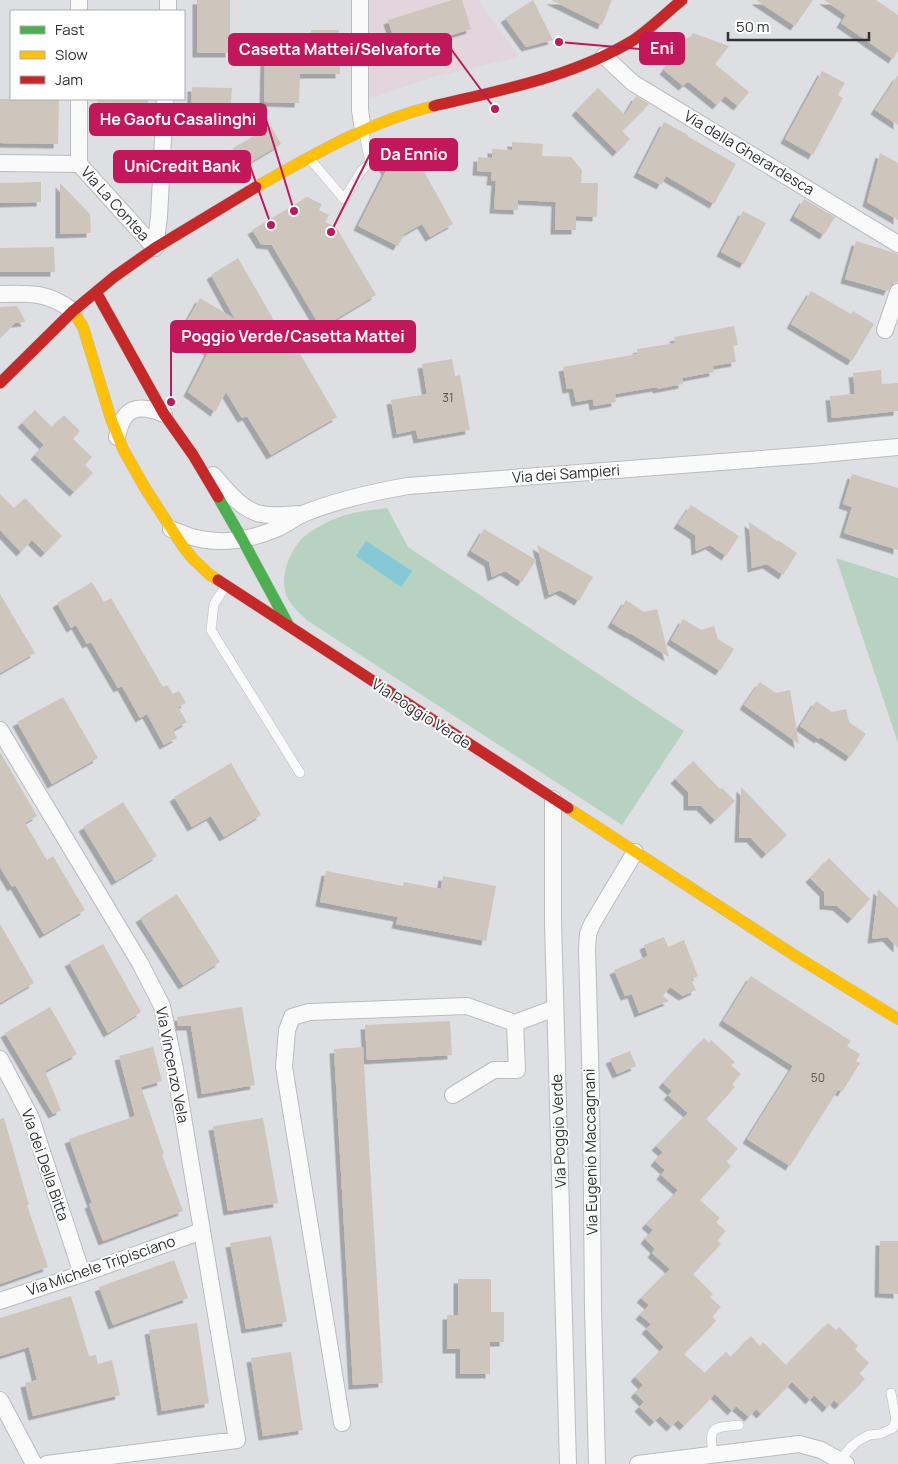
<svg xmlns="http://www.w3.org/2000/svg" width="898" height="1464" viewBox="0 0 898 1464" font-family="Manrope,sans-serif">
  <style>
    .commercial { fill: #e2d5db }
    .green { fill: #b8d2c1 }
    .water { fill: #84c9d5 }
    .building { fill: #cec6bc; filter: url(#shadow) }
    .lines { fill: none; stroke-linecap: round; stroke-linejoin: round }
    .lane-casing { stroke: #babcbf; stroke-width: 10 }
    .street-casing { stroke: #babcbf; stroke-width: 18 }
    .fast-casing { stroke: #babcbf; stroke-width: 12 }
    .slow-casing { stroke: #babcbf; stroke-width: 12 }
    .jam-casing { stroke: #babcbf; stroke-width: 12 }
    .lane { stroke: #fafafb; stroke-width: 9 }
    .street { stroke: #fafafb; stroke-width: 16 }
    .fast { stroke: #4caf50; stroke-width: 11 }
    .slow { stroke: #ffc107; stroke-width: 11 }
    .jam { stroke: #c62828; stroke-width: 11 }
    .labels { text-anchor: middle; stroke-width: 4; stroke-linejoin: round; paint-order: stroke }
    .number-label { font-size: 12px; fill: #585656 }
    .street-label { font-size: 15px; fill: #303134; stroke: #fff }
    .leader { fill: none; stroke: #c2185b; stroke-width: 2 }
    .callout-dot { fill: #c2185b; stroke: #fff; stroke-width: 2 }
    .callout { fill: #c2185b; stroke: #c2185b; stroke-width: 2 }
    .callout-label { font-size: 16px; text-anchor: middle; font-weight: bold; fill: #fff }
  </style>
  <defs>
    <filter id="shadow"><feDropShadow dx="-4.5" dy="4.5" stdDeviation="0" flood-color="#0004"/></filter>
  </defs>
  <rect width="100%" height="100%" fill="#dddfe3"/>
  <path class="commercial" d="M 366,0 L 478,0 L 519,57 L 433,77 L 368,99 Z"/>
  <path class="green" d="M 387,508 L 408,547 L 684,731 L 622,825 L 308,621 C 299,612 288,604 285,591 C 281,576 289,553 300,541 C 309,530 332,519 346,515 C 359,511 374,510 387,508 Z
    M 836,558 L 898,578 L 898,743 Z"/>
  <path class="water" d="M 366,541 L 412,571 L 401,587 L 356,556 Z"/>
  <path class="building" d="M 197,0 L 230,0 L 230,53 L 197,53 Z
    M 452,0 L 462,0 L 471,29 L 398,52 L 388,20 Z
    M 533,0 L 553,40 L 526,47 L 505,18 Z
    M 551,0 L 612,0 L 602,25 Z
    M 756,0 L 813,0 L 795,26 Z
    M 824,0 L 876,0 L 898,15 L 898,51 L 893,59 L 841,23 L 846,15 Z
    M 311,30 L 339,30 L 340,74 L 300,74 L 299,103 L 264,102 L 265,52 L 312,53 Z
    M 693,33 L 729,46 L 715,64 L 749,92 L 738,106 L 725,96 L 717,105 L 690,83 L 687,82 L 683,86 L 664,70 Z
    M 822,71 L 845,83 L 838,95 L 843,98 L 813,155 L 785,139 Z
    M 898,75 L 898,125 L 875,110 Z
    M 192,87 L 232,88 L 230,117 L 191,115 Z
    M 598,88 L 625,115 L 636,96 L 649,104 L 622,131 L 630,139 L 617,152 L 576,111 Z
    M 0,99 L 59,99 L 58,144 L 0,143 Z
    M 98,99 L 148,99 L 148,117 L 97,116 Z
    M 664,122 L 688,135 L 687,136 L 736,164 L 714,204 L 666,176 L 661,185 L 638,173 Z
    M 271,126 L 281,144 L 244,166 L 233,148 Z
    M 512,142 L 543,144 L 542,156 L 571,157 L 582,170 L 581,183 L 598,183 L 597,217 L 576,216 L 576,230 L 555,230 L 556,202 L 518,200 L 518,210 L 494,209 L 496,181 L 491,181 L 492,172 L 477,171 L 478,157 L 492,158 L 492,149 L 512,150 Z
    M 410,146 L 453,224 L 430,237 L 422,224 L 404,234 L 398,246 L 358,226 L 386,171 L 381,162 Z
    M 880,153 L 898,163 L 898,220 L 867,202 Z
    M 41,182 L 41,202 L 0,203 L 0,183 Z
    M 60,183 L 90,214 L 91,233 L 60,234 Z
    M 307,197 L 322,204 L 319,210 L 329,215 L 325,222 L 336,227 L 376,295 L 321,328 L 272,245 L 261,244 L 252,230 Z
    M 804,199 L 835,217 L 824,235 L 794,216 Z
    M 743,211 L 766,223 L 744,264 L 721,252 Z
    M 856,241 L 898,254 L 898,282 L 892,284 L 888,291 L 845,279 Z
    M 54,247 L 55,272 L 0,272 L 0,248 Z
    M 238,258 L 287,343 L 292,340 L 337,417 L 271,455 L 247,416 L 242,418 L 226,392 L 215,412 L 188,392 L 209,351 L 192,342 L 195,337 L 182,330 L 200,298 L 235,319 L 211,275 Z
    M 811,291 L 851,314 L 853,311 L 874,324 L 852,361 L 791,324 Z
    M 17,306 L 26,322 L 15,323 L 0,338 L 0,307 Z
    M 734,326 L 738,345 L 733,346 L 736,362 L 713,366 L 714,372 L 682,378 L 683,384 L 657,389 L 657,387 L 615,394 L 616,402 L 594,406 L 593,399 L 576,402 L 573,388 L 567,389 L 563,367 L 638,354 L 637,349 L 675,343 L 674,337 Z
    M 452,359 L 455,376 L 460,375 L 470,430 L 418,439 L 416,430 L 397,434 L 391,400 L 427,394 L 422,364 Z
    M 881,370 L 882,384 L 898,383 L 898,411 L 832,418 L 830,396 L 855,394 L 853,373 Z
    M 35,410 L 52,427 L 64,415 L 80,431 L 73,439 L 92,457 L 85,465 L 93,473 L 74,492 L 35,455 L 44,445 L 22,423 Z
    M 852,474 L 898,488 L 898,550 L 844,533 L 852,507 L 843,504 Z
    M 0,494 L 14,508 L 25,498 L 62,536 L 45,553 L 32,540 L 21,552 L 0,530 Z
    M 691,505 L 739,536 L 726,556 L 710,545 L 696,551 L 695,535 L 678,524 Z
    M 749,522 L 777,541 L 778,540 L 797,553 L 783,575 L 767,564 L 752,568 Z
    M 484,529 L 536,560 L 522,582 L 505,571 L 492,577 L 489,562 L 471,551 Z
    M 537,545 L 593,577 L 579,601 L 560,590 L 549,595 Z
    M 92,582 L 104,602 L 111,598 L 163,687 L 167,685 L 173,694 L 179,691 L 186,703 L 178,707 L 187,722 L 173,730 L 177,738 L 164,745 L 147,714 L 140,718 L 122,686 L 118,688 L 91,642 L 87,644 L 76,625 L 71,628 L 57,603 Z
    M 0,594 L 35,653 L 0,673 Z
    M 626,600 L 644,612 L 657,609 L 669,657 L 630,633 L 630,634 L 612,623 Z
    M 683,619 L 701,630 L 714,626 L 718,639 L 734,649 L 720,671 L 671,640 Z
    M 760,682 L 776,693 L 790,690 L 799,744 L 744,705 Z
    M 63,697 L 98,758 L 52,784 L 17,722 Z
    M 816,701 L 832,712 L 846,709 L 849,722 L 866,734 L 850,757 L 820,737 L 819,739 L 800,726 Z
    M 0,752 L 37,816 L 25,823 L 47,860 L 53,856 L 85,910 L 44,934 L 15,885 L 12,887 L 0,867 Z
    M 693,761 L 720,789 L 722,788 L 735,801 L 715,820 L 701,806 L 688,806 L 688,792 L 675,779 Z
    M 231,763 L 261,815 L 224,837 L 211,816 L 192,827 L 174,797 Z
    M 741,787 L 787,835 L 766,854 L 751,838 L 739,838 Z
    M 123,802 L 157,856 L 116,881 L 83,827 Z
    M 829,858 L 870,899 L 852,919 L 837,906 L 824,905 L 824,892 L 810,878 Z
    M 326,871 L 403,886 L 404,882 L 441,889 L 443,876 L 496,886 L 486,941 L 396,924 L 398,917 L 320,902 Z
    M 878,889 L 898,908 L 898,948 L 887,937 L 872,939 Z
    M 177,894 L 220,962 L 183,985 L 140,918 Z
    M 0,924 L 34,983 L 0,1003 Z
    M 664,937 L 668,947 L 684,940 L 698,976 L 691,979 L 696,990 L 683,996 L 670,987 L 663,996 L 669,1001 L 639,1013 L 632,994 L 625,996 L 614,970 L 648,956 L 644,945 Z
    M 103,944 L 141,1012 L 108,1033 L 69,962 Z
    M 751,976 L 851,1041 L 847,1046 L 860,1054 L 856,1061 L 860,1063 L 842,1092 L 838,1090 L 790,1166 L 747,1139 L 793,1066 L 723,1021 Z
    M 50,1007 L 77,1054 L 45,1071 L 61,1110 L 53,1114 L 5,1033 Z
    M 242,1007 L 255,1085 L 202,1094 L 191,1026 L 178,1026 L 177,1017 Z
    M 450,1021 L 452,1055 L 367,1060 L 365,1025 Z
    M 704,1038 L 709,1043 L 711,1040 L 735,1062 L 731,1065 L 741,1074 L 732,1084 L 735,1087 L 706,1119 L 738,1149 L 726,1161 L 731,1166 L 700,1200 L 720,1218 L 716,1222 L 726,1231 L 717,1240 L 721,1244 L 693,1274 L 713,1294 L 710,1297 L 721,1307 L 712,1316 L 716,1321 L 684,1354 L 705,1373 L 726,1352 L 731,1357 L 751,1336 L 760,1346 L 763,1342 L 786,1365 L 828,1323 L 836,1330 L 839,1327 L 858,1346 L 855,1349 L 869,1363 L 859,1373 L 865,1379 L 839,1405 L 834,1400 L 827,1408 L 814,1395 L 810,1400 L 792,1382 L 761,1414 L 756,1409 L 749,1417 L 736,1406 L 732,1411 L 715,1394 L 684,1426 L 678,1420 L 671,1427 L 660,1416 L 654,1422 L 639,1407 L 644,1402 L 635,1393 L 643,1385 L 635,1377 L 664,1347 L 646,1329 L 651,1324 L 640,1315 L 649,1305 L 641,1298 L 670,1269 L 652,1253 L 655,1249 L 645,1239 L 653,1230 L 646,1224 L 678,1190 L 661,1175 L 665,1170 L 655,1161 L 663,1152 L 656,1146 L 688,1113 L 668,1095 L 672,1091 L 663,1083 Z
    M 153,1047 L 162,1081 L 141,1087 L 164,1154 L 162,1155 L 183,1211 L 103,1241 L 89,1204 L 92,1203 L 69,1139 L 135,1116 L 119,1056 Z
    M 363,1047 L 383,1383 L 353,1385 L 334,1049 Z
    M 630,1051 L 636,1066 L 617,1074 L 610,1059 Z
    M 4,1118 L 29,1205 L 27,1205 L 48,1267 L 0,1284 L 0,1119 Z
    M 263,1118 L 278,1203 L 228,1211 L 213,1126 Z
    M 271,1236 L 287,1322 L 246,1329 L 230,1243 Z
    M 880,1241 L 898,1241 L 898,1294 L 879,1293 Z
    M 174,1260 L 188,1298 L 113,1325 L 99,1287 Z
    M 458,1279 L 491,1279 L 491,1312 L 504,1312 L 504,1342 L 490,1342 L 490,1374 L 460,1374 L 460,1349 L 447,1349 L 447,1315 L 458,1315 Z
    M 71,1296 L 89,1356 L 96,1355 L 98,1364 L 112,1360 L 120,1395 L 33,1416 L 25,1383 L 37,1380 L 29,1347 L 0,1356 L 0,1318 Z
    M 197,1323 L 209,1403 L 162,1411 L 149,1330 Z
    M 291,1352 L 303,1430 L 263,1436 L 251,1358 Z"/>
  <g class="lines">
    <defs>
      <path id="lane" d="M 309,158 L 344,199 L 361,171 L 370,163 L 364,133
        M 225,587 L 214,604 L 211,630 L 300,773
        M 713,1455 C 709,1425 712,1428 739,1425
        M 840,1460 L 851,1447 L 858,1441 L 869,1435 L 880,1434 L 893,1428 L 896,1420 L 891,1393"/>
      <path id="street" d="M 79,0 L 79,11
        M 360,0 L 360,110 L 363,130
        M 168,11 L 168,0
        M 604,56 L 633,83 L 898,244
        M 79,99 L 79,164 L 155,248
        M 0,163 L 79,164
        M 155,248 L 159,217 L 165,99
        M 0,294 C 30,293 48,292 73,311
        M 885,330 L 898,292
        M 117,437 C 123,407 138,403 164,414
        M 213,475 C 226,489 241,510 261,514 C 274,517 288,514 301,514
        M 171,529 C 179,532 187,536 196,538 C 223,545 253,539 278,528 C 287,524 295,517 305,513 C 338,500 373,492 408,486 L 812,455 L 898,447
        M 0,730 L 140,963 L 162,1006 L 175,1069 L 237,1440 L 47,1464
        M 553,799 L 553,923 L 568,1464
        M 515,1023 L 555,1008
        M 0,1059 L 31,1118 L 82,1274
        M 0,1301 L 82,1274 L 202,1231
        M 0,1400 L 34,1464
        M 342,1423 L 284,1067 L 287,1030 L 292,1017 L 309,1012 L 467,1006 L 515,1023 L 517,1070 L 494,1070 L 453,1095
        M 597,1464 L 593,1309 L 591,1092 L 587,949 L 588,934 L 592,924 L 635,852
        M 638,1464 L 799,1444 L 821,1450 L 846,1464"/>
      <path id="fast" d="M 218,497 L 242,539 L 289,626"/>
      <path id="slow" d="M 256,187 C 313,155 370,121 434,106
        M 73,311 L 83,327 L 111,419 L 123,449 L 145,488 L 182,545 L 193,559 L 210,575 L 218,580
        M 568,808 L 797,957 L 898,1019"/>
      <path id="jam" d="M 434,106 C 501,90 572,77 632,41 C 649,30 666,13 682,0
        M 96,292 L 164,414 L 193,455 L 218,497
        M 0,383 L 73,311 L 114,277 L 155,248 L 256,187
        M 218,580 L 568,808"/>
    </defs>
    <use href="#lane" class="lane-casing"/>
    <use href="#street" class="street-casing"/>
    <use href="#fast" class="fast-casing"/>
    <use href="#slow" class="slow-casing"/>
    <use href="#jam" class="jam-casing"/>
    <use href="#lane" class="lane"/>
    <use href="#street" class="street"/>
    <use href="#fast" class="fast"/>
    <use href="#slow" class="slow"/>
    <use href="#jam" class="jam"/>
  </g>
  <g class="labels">
    <g class="number-label">
      <text x="448" y="402">31</text>
      <text x="818" y="1082">50</text>
    </g>
    <g class="street-label">
      <text transform="translate(749 153) rotate(31)" y="5">Via della Gherardesca</text>
      <text transform="translate(115 204) rotate(48)" y="5">Via La Contea</text>
      <text transform="translate(566 474) rotate(-4)" y="5">Via dei Sampieri</text>
      <text transform="translate(421 714) rotate(33)" y="5">Via Poggio Verde</text>
      <text transform="translate(172 1065) rotate(79)" y="5">Via Vincenzo Vela</text>
      <text transform="translate(559 1131) rotate(-92)" y="5">Via Poggio Verde</text>
      <text transform="translate(591 1152) rotate(-91)" y="5">Via Eugenio Maccagnani</text>
      <text transform="translate(45 1165) rotate(71)" y="5">Via dei Della Bitta</text>
      <text transform="translate(101 1266) rotate(-19)" y="5">Via Michele Tripisciano</text>
    </g>
  </g>
  <path class="leader" d="M559 42L640 49M495 109L451 49M294 211L266 119M331 232L370 154M271 225L250 166M171 402L171 337"/>
  <g class="callout-dot">
    <circle cx="559" cy="42" r="5"/>
    <circle cx="495" cy="109" r="5"/>
    <circle cx="294" cy="211" r="5"/>
    <circle cx="331" cy="232" r="5"/>
    <circle cx="271" cy="225" r="5"/>
    <circle cx="171" cy="402" r="5"/>
  </g>
  <g class="callout">
    <rect x="640" y="33" width="44" height="31" rx="5"/>
    <rect x="229" y="34" width="222" height="31" rx="5"/>
    <rect x="90" y="104" width="176" height="31" rx="5"/>
    <rect x="370" y="139" width="87" height="31" rx="5"/>
    <rect x="114" y="151" width="136" height="31" rx="5"/>
    <rect x="171" y="321" width="244" height="31" rx="5"/>
  </g>
  <g class="callout-label">
    <text x="662" y="54">Eni</text>
    <text x="340" y="55">Casetta Mattei/Selvaforte</text>
    <text x="178" y="125">He Gaofu Casalinghi</text>
    <text x="414" y="160">Da Ennio</text>
    <text x="182" y="172">UniCredit Bank</text>
    <text x="293" y="342">Poggio Verde/Casetta Mattei</text>
  </g>
  <rect x="10" y="10" width="175" height="90" fill="#ffffff" stroke="#acadae"/>
  <rect x="20" y="26" width="25" height="8" fill="#4caf50" stroke="#acadae"/>
  <text x="55" y="35" font-size="15" fill="#303134">Fast</text>
  <rect x="20" y="51" width="25" height="8" fill="#ffc107" stroke="#acadae"/>
  <text x="55" y="60" font-size="15" fill="#303134">Slow</text>
  <rect x="20" y="76" width="25" height="8" fill="#c62828" stroke="#acadae"/>
  <text x="55" y="85" font-size="15" fill="#303134">Jam</text>
  <path d="M728 32v8h141v-8" fill="none" stroke="#303134" stroke-width="2.5"/>
  <text x="736" y="32" font-size="15" fill="#303134" stroke="#ffffff" stroke-width="4" paint-order="stroke">50 m</text>
</svg>
